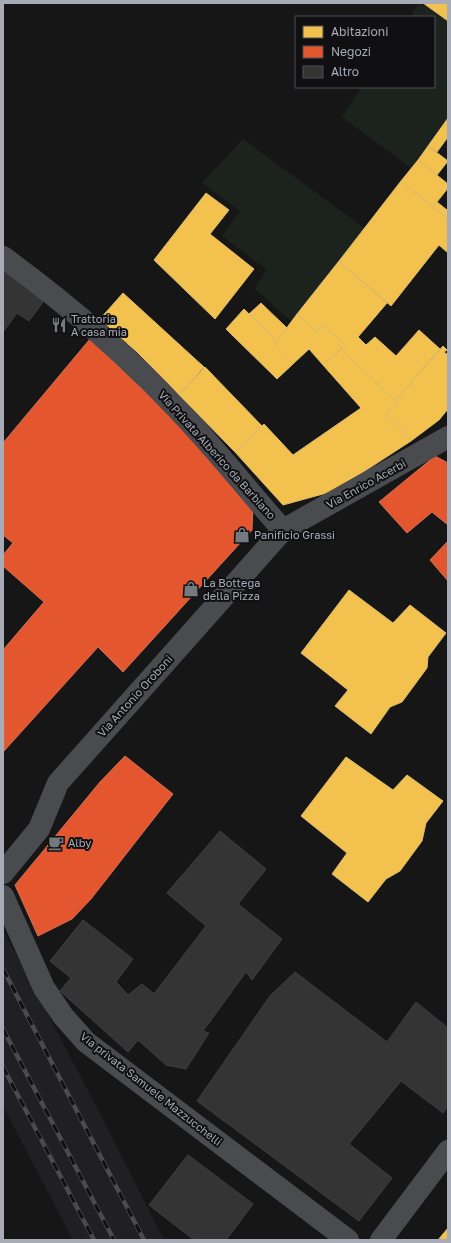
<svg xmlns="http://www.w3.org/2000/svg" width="451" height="1243" viewBox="0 0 451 1243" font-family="'Golos Text',sans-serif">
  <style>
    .built { fill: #202022 }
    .green { fill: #1c231d }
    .homes { fill: #f2c14e; stroke: #dcbb6e }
    .shops { fill: #e4572e; stroke: #d27057 }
    .building { fill: #343435; stroke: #3e3f42 }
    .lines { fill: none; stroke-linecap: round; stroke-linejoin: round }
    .street { stroke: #4a4b4f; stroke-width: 22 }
    .rail-casing { stroke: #4a4b4e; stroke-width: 4.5 }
    .rail { stroke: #101012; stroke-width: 3; stroke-dasharray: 9; stroke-linecap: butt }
    .labels { text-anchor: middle; stroke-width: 4; stroke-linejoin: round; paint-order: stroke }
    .poi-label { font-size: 11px; fill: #a7acb7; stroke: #101012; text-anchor: start }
    .street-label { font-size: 11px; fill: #a7acb7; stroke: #101012 }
  </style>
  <rect width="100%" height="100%" fill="#161616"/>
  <path class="built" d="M 3,930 L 94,1102 L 164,1240 L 73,1240 L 3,1106 Z"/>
  <path class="green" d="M 419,3 L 423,3 L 448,21 L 448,118 L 411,168 L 342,117 L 362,87 L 434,87 L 434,17 L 410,17 Z
    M 243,139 L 364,228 L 292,322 L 254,288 L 267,270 L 222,236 L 240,211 L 202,183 Z"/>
  <path class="homes" d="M 423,3 L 448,3 L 448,21 Z
    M 448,118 L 448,137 L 437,152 L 428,146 Z
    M 428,146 L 448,161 L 437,175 L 418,160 Z
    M 418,160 L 448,184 L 448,188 L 433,207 L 401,181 Z
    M 401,181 L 448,219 L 448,253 L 439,245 L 391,306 L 339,261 Z
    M 206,193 L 229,210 L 210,234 L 254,269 L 215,319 L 154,260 Z
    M 437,202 L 447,210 L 448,208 L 448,219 L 433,207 Z
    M 339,261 L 387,303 L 358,337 L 366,345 L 375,337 L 396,356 L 419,330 L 440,349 L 395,401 L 341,349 L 345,345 L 323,325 L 317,332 L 297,314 Z
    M 123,293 L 204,367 L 179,395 L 138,353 L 100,319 Z
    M 261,303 L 287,328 L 277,341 L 249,314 Z
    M 244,309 L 277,341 L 274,345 L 293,364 L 277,379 L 226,329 Z
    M 297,314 L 317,332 L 323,325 L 345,345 L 323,365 L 309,349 L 293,364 L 274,345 Z
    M 443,346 L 447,350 L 444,352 L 448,355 L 448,409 L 439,420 L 411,441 L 387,413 L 397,403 L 395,401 Z
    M 341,349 L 397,403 L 387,413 L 411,441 L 334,491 L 283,505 L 235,452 L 264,424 L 293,455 L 361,408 L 323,365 Z
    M 205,367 L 262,426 L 235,452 L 179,395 Z
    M 349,590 L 393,623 L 410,605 L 446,633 L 428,657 L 427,668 L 402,702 L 390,707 L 371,734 L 335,706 L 348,690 L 301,653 Z
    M 346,757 L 393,790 L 407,775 L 443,801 L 426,823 L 422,841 L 400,871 L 386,879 L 368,902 L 332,874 L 347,853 L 301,816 Z
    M 448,1228 L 448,1240 L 438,1240 Z"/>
  <path class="shops" d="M 90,339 L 168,414 L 253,504 L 252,530 L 123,672 L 98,647 L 4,751 L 3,650 L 44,602 L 3,566 L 3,555 L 13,543 L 3,535 L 3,443 Z
    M 435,456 L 448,463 L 448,525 L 432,512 L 407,533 L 379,502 Z
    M 448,541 L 448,581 L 430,560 Z
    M 125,756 L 173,794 L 91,899 L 72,919 L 38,936 L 15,885 L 100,782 Z"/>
  <path class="building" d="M 3,269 L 43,302 L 29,321 L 17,313 L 3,332 Z
    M 220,831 L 266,869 L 238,904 L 282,939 L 252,980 L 246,972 L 203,1031 L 209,1033 L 186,1069 L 166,1065 L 138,1040 L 128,1052 L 60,991 L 71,978 L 50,961 L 83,920 L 133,959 L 116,982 L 128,995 L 142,984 L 154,994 L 206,926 L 167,893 Z
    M 295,972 L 387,1042 L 416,1002 L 448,1028 L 448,1106 L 443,1113 L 401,1081 L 349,1144 L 392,1178 L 359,1221 L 197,1101 L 270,996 Z
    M 188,1155 L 253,1204 L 226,1240 L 194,1240 L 149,1205 Z"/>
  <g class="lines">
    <path class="street" d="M 3,257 C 66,303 126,354 179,411 C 216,449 248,491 283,530
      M 3,873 L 39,829 L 58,783 L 283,530 L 448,437
      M 3,896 L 44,988 L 63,1016 L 86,1042 L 348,1240
      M 381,1240 L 448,1151"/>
    <defs>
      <path id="rail" d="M 3,969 L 144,1240
        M 3,1029 L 114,1240
        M 3,1067 L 94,1240"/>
    </defs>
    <use href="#rail" class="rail-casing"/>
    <use href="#rail" class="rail"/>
  </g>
  <defs>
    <symbol id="restaurant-bare" viewBox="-9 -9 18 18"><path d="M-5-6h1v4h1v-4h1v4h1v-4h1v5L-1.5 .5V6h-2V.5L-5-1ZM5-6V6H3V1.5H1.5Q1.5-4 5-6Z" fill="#74787f" stroke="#101012" stroke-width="2.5" paint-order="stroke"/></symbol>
    <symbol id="shop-bare" viewBox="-9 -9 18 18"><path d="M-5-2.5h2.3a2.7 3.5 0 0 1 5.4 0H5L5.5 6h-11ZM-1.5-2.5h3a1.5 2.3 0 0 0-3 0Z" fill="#74787f" stroke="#101012" stroke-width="2.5" paint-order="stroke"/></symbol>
    <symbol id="cafe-bare" viewBox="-9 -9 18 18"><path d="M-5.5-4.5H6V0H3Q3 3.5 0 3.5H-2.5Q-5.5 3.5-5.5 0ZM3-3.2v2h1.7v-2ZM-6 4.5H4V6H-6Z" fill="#74787f" stroke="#101012" stroke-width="2.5" paint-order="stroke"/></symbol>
  </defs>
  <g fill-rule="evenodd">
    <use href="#restaurant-bare" x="48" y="314" width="22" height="22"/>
    <use href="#shop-bare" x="231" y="524" width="22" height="22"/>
    <use href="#shop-bare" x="180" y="578" width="22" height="22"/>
    <use href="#cafe-bare" x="45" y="832" width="22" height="22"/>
  </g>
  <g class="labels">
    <g class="poi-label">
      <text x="71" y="323">Trattoria<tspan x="71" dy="13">A casa mia</tspan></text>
      <text x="254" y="539">Panificio Grassi</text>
      <text x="203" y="587">La Bottega<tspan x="203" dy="13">della Pizza</tspan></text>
      <text x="68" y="847">Alby</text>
    </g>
    <g class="street-label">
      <text transform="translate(217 455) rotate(48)" y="4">Via Privata Alberico da Barbiano</text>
      <text transform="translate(366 484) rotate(-29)" y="4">Via Enrico Acerbi</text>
      <text transform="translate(135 696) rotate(-48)" y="4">Via Antonio Oroboni</text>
      <text transform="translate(151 1089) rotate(38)" y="4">Via privata Samuele Mazzucchelli</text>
    </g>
  </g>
  <rect width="451" height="1243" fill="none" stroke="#a7acb7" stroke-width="8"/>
  <rect x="295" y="16" width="140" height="72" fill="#101012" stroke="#4c4e54"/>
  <rect x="303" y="26" width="20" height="12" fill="#f2c14e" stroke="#4c4e54"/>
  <text x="331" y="36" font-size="12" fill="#a7acb7">Abitazioni</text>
  <rect x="303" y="46" width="20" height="12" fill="#e4572e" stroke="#4c4e54"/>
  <text x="331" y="56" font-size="12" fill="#a7acb7">Negozi</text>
  <rect x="303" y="66" width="20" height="12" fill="#343435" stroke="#4c4e54"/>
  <text x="331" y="76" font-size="12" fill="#a7acb7">Altro</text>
</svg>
